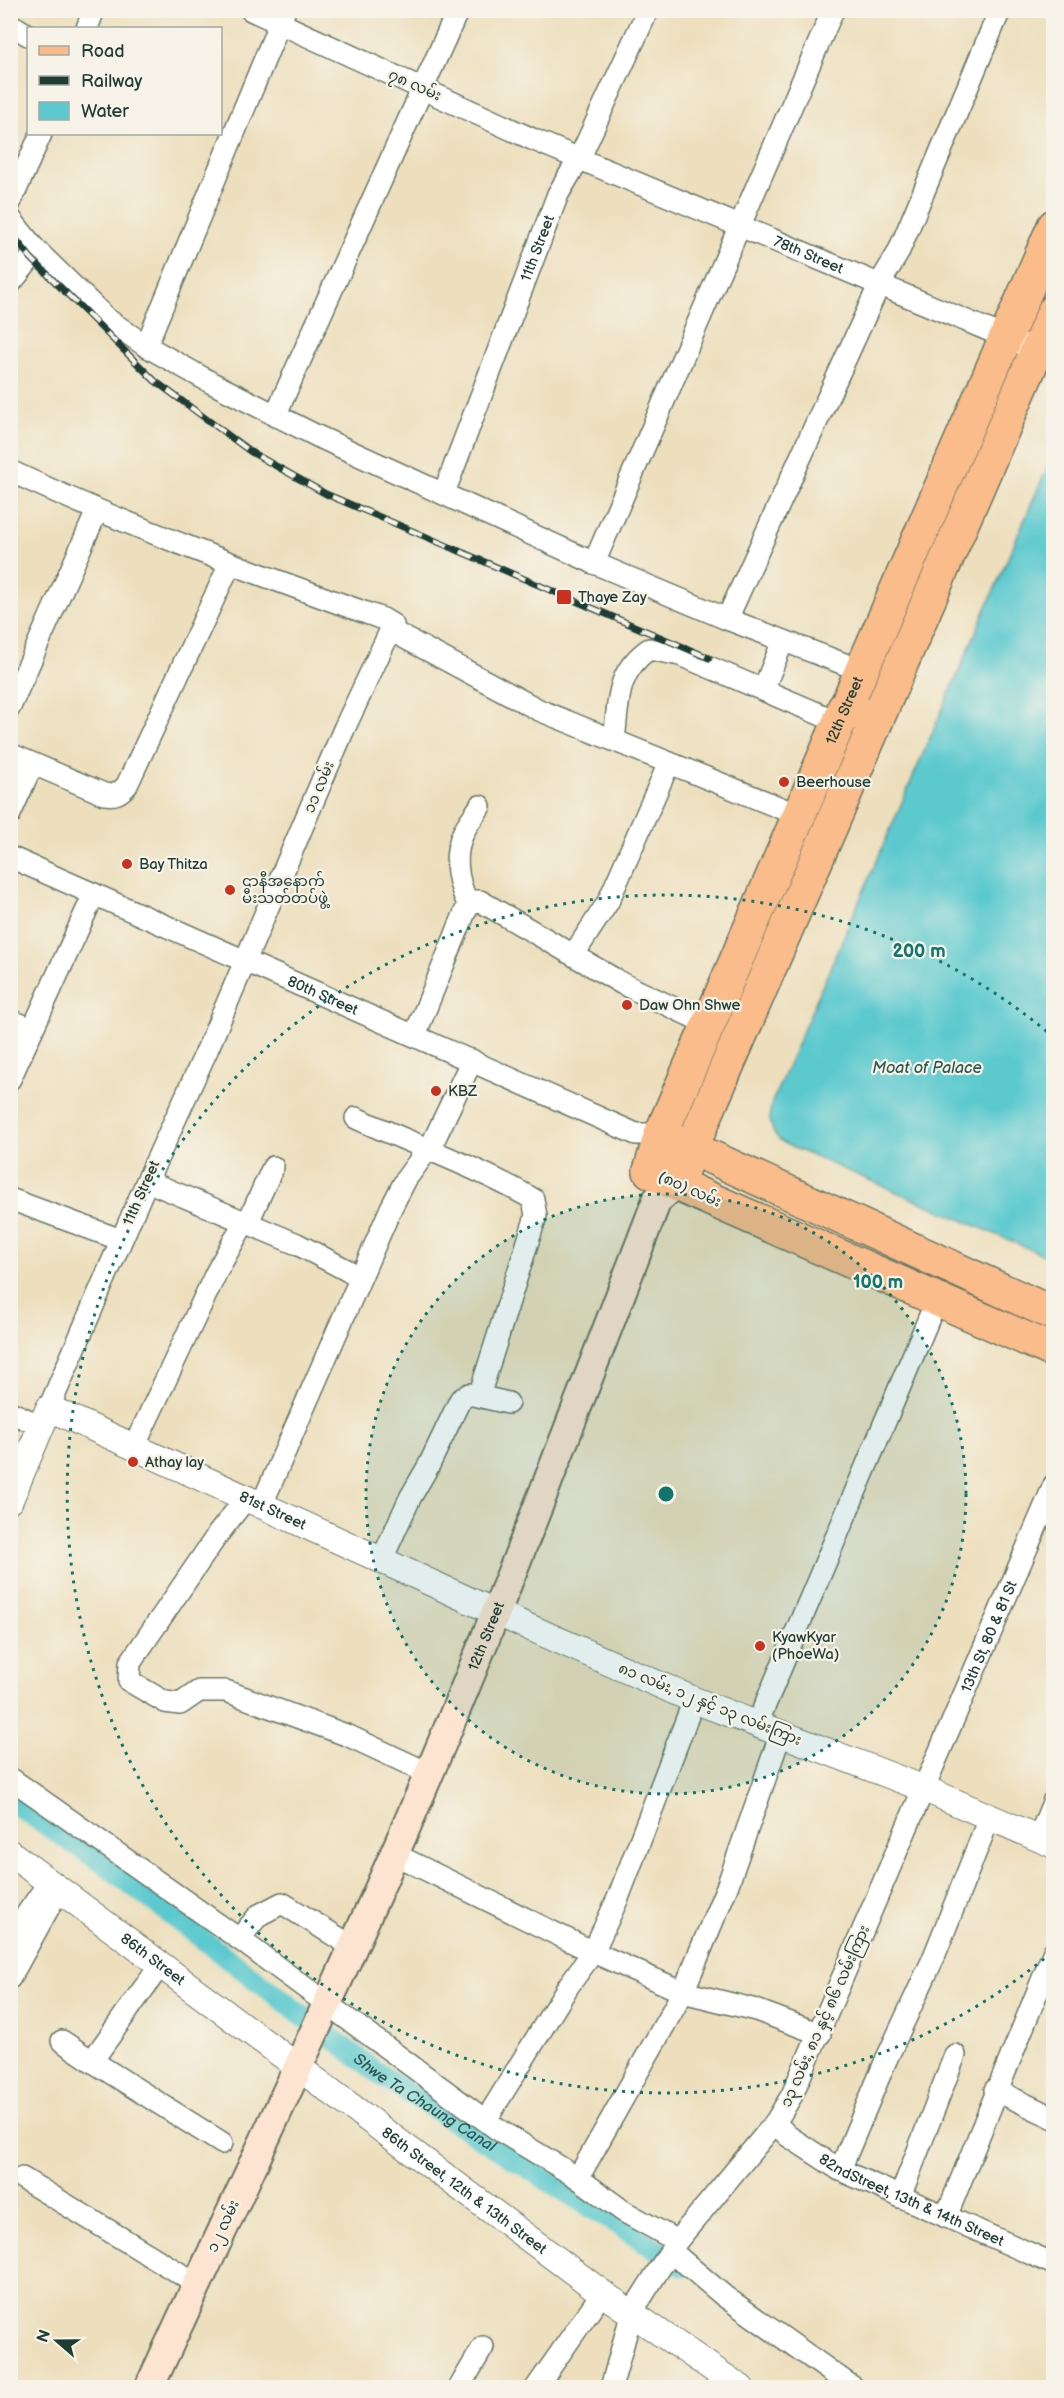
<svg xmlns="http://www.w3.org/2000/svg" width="1064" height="2398" viewBox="0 0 1064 2398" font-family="'Balsamiq Sans','Noto Sans Myanmar',sans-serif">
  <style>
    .water { fill: #5bc9cf; stroke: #3d8382; stroke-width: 1.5 }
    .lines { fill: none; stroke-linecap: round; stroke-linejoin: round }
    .canal { stroke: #5bc9cf; stroke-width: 21 }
    .minor-casing { stroke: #677664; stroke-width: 24 }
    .tertiary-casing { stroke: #677664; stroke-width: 28 }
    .secondary-casing { stroke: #677664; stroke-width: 32 }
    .primary-casing { stroke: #677664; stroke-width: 36 }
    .trunk-casing { stroke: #677664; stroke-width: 36 }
    .minor { stroke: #fff; stroke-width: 21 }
    .tertiary { stroke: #fff; stroke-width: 26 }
    .secondary { stroke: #fde4d0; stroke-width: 28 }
    .primary { stroke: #f9bc8a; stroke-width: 33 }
    .trunk { stroke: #f9bc8a; stroke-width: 33 }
    .rail-casing { stroke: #1f3d34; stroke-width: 7 }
    .rail { stroke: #f7f3e8; stroke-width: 4.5; stroke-dasharray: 14; stroke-linecap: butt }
    .ring { fill: none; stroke: #0f766e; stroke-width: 3; stroke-dasharray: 3 6 }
    .poi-dot { fill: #c8321e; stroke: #f7f3e8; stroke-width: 2 }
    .labels { text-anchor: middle; stroke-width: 4.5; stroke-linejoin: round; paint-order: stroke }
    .street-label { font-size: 15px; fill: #1f3d34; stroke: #f7f3e8 }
    .poi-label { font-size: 15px; fill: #1f3d34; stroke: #f7f3e8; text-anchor: start }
    .water-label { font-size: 16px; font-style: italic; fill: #2b5953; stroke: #f7f3e8 }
    .centre { fill: #0f766e; stroke: #f7f3e8; stroke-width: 3 }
    .ring-label { font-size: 18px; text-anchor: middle; font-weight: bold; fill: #0f766e; stroke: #f7f3e8; stroke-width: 4.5; stroke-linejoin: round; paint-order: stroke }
  </style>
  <rect width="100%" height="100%" fill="#f7f3e8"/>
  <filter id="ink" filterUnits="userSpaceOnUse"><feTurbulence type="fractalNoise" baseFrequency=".0167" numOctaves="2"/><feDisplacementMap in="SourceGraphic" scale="12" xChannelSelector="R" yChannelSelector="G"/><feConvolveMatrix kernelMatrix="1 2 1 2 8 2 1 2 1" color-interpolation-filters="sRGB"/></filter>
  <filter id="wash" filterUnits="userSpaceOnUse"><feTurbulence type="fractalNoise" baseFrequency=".008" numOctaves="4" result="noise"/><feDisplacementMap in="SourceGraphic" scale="24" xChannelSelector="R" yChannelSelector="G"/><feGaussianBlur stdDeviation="1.35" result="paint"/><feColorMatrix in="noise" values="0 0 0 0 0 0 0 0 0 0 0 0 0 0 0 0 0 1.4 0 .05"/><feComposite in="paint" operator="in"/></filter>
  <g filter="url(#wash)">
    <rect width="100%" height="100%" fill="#eddfbd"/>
    <path class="water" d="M 1053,454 L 1054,980 L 1050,1004 L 1054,1017 L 1053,1259 L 787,1145 C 770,1135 767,1120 772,1102 Z"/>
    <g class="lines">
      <path class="canal" id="s1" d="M 10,1801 L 104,1864 L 382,2076 L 683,2266"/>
    </g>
  </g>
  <g filter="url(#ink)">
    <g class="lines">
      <defs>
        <g id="minor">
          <path id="s2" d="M 251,10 L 532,139 L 1036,350"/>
          <path d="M 10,24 L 28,35"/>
          <path d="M 87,28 L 94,10"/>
          <path d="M 10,203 L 41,134"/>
          <path d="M 10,218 L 34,248 L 107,319 L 146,346 L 212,383 L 317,436 L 594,563 L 727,619 L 860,670"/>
          <path d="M 10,284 L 31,258 L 34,248"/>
          <path d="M 146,346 L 285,10"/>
          <path d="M 275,416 L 458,10"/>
          <path d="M 10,471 C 132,528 257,574 383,619 L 393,625 L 344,729 L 208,1048 L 147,1181 L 49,1408"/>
          <path id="s3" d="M 444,493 L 558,194 L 580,157 L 648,10"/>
          <path d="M 594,563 L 833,10"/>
          <path d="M 727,619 L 880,283 L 898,253 L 1000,10"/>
          <path d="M 392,631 L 539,710 L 798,815"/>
          <path d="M 763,690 L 783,641"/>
          <path d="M 10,707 L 97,511"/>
          <path d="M 614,740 C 619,702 615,673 649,649 L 680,655 L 716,670 L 838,722"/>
          <path d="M 10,754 L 104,794 C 115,796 120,793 127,785 L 230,564"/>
          <path d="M 10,814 L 32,765"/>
          <path id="s4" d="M 10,857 L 636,1134 L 661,1134"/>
          <path d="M 468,904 C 457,881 452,856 464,831 C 468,822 475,815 480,806"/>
          <path d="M 574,954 L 608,902 L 669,763"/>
          <path d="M 10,1020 L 32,1029"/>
          <path d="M 415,1035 L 465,912 L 472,901 L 480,901 L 623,984 L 710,1025"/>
          <path d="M 10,1079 L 94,894"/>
          <path d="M 356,1118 C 415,1145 477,1167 533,1199 L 536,1216 L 479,1396"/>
          <path d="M 147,1181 L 297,1244 L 360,1277"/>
          <path d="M 10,1199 L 121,1240"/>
          <path d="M 10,1412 L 41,1426"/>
          <path d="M 134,1447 L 217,1271 L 241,1228 L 248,1222 L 273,1167"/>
          <path d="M 247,1497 L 218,1534 L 130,1663 L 129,1681 L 165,1702 L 180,1704 L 199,1691 L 226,1691 L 349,1736 L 428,1773"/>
          <path d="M 262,1504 L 391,1208 L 406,1179 L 433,1142 L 472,1060"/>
          <path d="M 382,1559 L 410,1498 L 429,1465 L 460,1400 L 469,1394 L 508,1403"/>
          <path d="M 757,1724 L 937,1299"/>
          <path d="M 10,1778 L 239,1939 L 497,2129 L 578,2178 L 623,2211 L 677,2241"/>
          <path d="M 1039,1837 L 1054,1800"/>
          <path d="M 394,1854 L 593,1952 L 683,1992 L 756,2010 L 820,2034"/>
          <path d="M 10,1938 L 49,1882"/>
          <path d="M 239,1939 L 259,1915 L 282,1903 L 353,1947"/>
          <path d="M 161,1964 L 92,2061 L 222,2143"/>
          <path d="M 10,1978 L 59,1889"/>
          <path d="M 62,2041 L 92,2061"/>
          <path d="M 995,2090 L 1054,2118"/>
          <path d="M 486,2120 L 569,1985 L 593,1952 L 618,1898 L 694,1700"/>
          <path id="s5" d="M 775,2123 L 788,2136 L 840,2170 L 1054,2264"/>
          <path d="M 840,2170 L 886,2060 L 933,1959 L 990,1816"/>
          <path d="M 22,2178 L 197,2284"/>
          <path d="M 578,2178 L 683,1992 L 727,1887 L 781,1733"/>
          <path d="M 900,2197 L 955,2055"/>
          <path d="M 946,2217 L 1054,1951"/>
          <path d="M 671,2251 L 724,2296 L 854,2388"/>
          <path d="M 459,2388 L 483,2347"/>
          <path d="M 536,2388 L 602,2293"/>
          <path id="s6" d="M 611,2388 L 632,2312 L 677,2241 L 775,2123 L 792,2095 L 1054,1485"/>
        </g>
        <g id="tertiary">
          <path id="s7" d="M 10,1500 L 49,1408 L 497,1613 L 694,1700 L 925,1789 L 1054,1845"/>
          <path id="s8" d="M 10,1853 L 602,2293 L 741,2388"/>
        </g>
        <g id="secondary">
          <path id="s9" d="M 149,2388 C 231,2211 315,2035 393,1857 C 488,1641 572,1420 657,1200 L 676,1184"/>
        </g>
        <g id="primary">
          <path d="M 1054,311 L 676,1184 L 1054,1351"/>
          <path d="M 691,1148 L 1054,1314"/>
          <path id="s10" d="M 650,1171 L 661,1134 L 1054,226"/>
        </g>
        <path id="trunk" d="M 844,708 L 875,719
          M 661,1134 L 691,1148
          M 650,1171 L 676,1184"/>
      </defs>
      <use href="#minor" class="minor-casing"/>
      <use href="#tertiary" class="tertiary-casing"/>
      <use href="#secondary" class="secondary-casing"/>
      <use href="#primary" class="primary-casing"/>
      <use href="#trunk" class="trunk-casing"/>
      <use href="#minor" class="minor"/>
      <use href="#tertiary" class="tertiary"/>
      <use href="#secondary" class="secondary"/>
      <use href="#primary" class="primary"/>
      <use href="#trunk" class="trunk"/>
      <defs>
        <path id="rail" d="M 10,232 L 31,258 L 155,381 L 251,452 L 326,494 L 709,658"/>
      </defs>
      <use href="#rail" class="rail-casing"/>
      <use href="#rail" class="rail"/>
    </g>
  </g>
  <circle cx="666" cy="1494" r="300" fill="#0f766e" fill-opacity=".12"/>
  <g class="ring">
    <circle cx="666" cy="1494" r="300"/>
    <path d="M1051 1953A599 599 0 1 1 1051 1035"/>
  </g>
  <g class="poi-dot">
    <rect x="556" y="589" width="16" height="16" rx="3"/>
    <circle cx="784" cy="782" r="6"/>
    <circle cx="127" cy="864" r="6"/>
    <circle cx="230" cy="890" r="6"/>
    <circle cx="627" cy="1005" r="6"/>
    <circle cx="436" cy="1091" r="6"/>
    <circle cx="133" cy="1462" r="6"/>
    <circle cx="760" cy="1646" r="6"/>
  </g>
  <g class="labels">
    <g class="street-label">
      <text transform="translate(415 85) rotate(24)" y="5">၇၈ လမ်း</text>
      <text dy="5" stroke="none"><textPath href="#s3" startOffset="262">11th Street</textPath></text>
      <text dy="5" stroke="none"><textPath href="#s2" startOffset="609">78th Street</textPath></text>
      <text dy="5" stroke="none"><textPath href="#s10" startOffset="500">12th Street</textPath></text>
      <text transform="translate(319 787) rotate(-67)" y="5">၁၁ လမ်း</text>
      <text dy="5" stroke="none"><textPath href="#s4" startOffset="342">80th Street</textPath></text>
      <text transform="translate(690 1189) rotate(24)" y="5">(၈၀) လမ်း</text>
      <text transform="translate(141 1193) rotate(-66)" y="5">11th Street</text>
      <text dy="5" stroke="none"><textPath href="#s7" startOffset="346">81st Street</textPath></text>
      <text dy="5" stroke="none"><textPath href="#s9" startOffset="824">12th Street</textPath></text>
      <text dy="5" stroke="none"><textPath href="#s6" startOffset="848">13th St, 80 &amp; 81 St</textPath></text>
      <text transform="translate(710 1704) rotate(22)" y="5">၈၁ လမ်း, ၁၂ နှင့် ၁၃ လမ်းကြား</text>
      <text dy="5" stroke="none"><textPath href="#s8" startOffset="178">86th Street</textPath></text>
      <text transform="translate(825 2016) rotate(-66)" y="5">၁၃ လမ်း, ၈၁ နှင့် ၈၆ လမ်းကြား</text>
      <text dy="5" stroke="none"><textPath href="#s8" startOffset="566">86th Street, 12th &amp; 13th Street</textPath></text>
      <text dy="5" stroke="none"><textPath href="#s5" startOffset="158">82ndStreet, 13th &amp; 14th Street</textPath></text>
      <text transform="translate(223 2226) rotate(-65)" y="5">၁၂ လမ်း</text>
    </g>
    <g class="poi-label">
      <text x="578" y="602">Thaye Zay</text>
      <text x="796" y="787">Beerhouse</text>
      <text x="139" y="869">Bay Thitza</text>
      <text x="242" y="886">ဌာနီအနောက်<tspan x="242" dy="17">မီးသတ်တပ်ဖွဲ့</tspan></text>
      <text x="639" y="1010">Daw Ohn Shwe</text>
      <text x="448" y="1096">KBZ</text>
      <text x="145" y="1467">Athay lay</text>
      <text x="772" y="1642">KyawKyar<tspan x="772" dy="17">(PhoeWa)</tspan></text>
    </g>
    <g class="water-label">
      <text x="927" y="1073">Moat of Palace</text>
      <text dy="6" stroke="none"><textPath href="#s1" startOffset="513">Shwe Ta Chaung Canal</textPath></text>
    </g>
  </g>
  <circle cx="666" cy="1494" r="9" class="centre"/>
  <g class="ring-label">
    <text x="919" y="957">200 m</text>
    <text x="878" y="1288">100 m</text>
  </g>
  <rect width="1064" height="2398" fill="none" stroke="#f7f3e8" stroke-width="36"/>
  <rect x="27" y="27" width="195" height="108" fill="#f7f3e8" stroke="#a1aaa0" stroke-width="1.5"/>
  <rect x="39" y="46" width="30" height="9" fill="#f9bc8a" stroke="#a1aaa0" stroke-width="1.5"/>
  <text x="81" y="57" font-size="18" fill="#1f3d34">Road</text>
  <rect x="39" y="76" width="30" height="9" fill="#1f3d34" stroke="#a1aaa0" stroke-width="1.5"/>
  <text x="81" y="87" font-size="18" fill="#1f3d34">Railway</text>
  <rect x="39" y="102" width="30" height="18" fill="#5bc9cf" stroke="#a1aaa0" stroke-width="1.5"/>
  <text x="81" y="117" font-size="18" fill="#1f3d34">Water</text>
  <g transform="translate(57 2341) rotate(290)" stroke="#f7f3e8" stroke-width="4.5" paint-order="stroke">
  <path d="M0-4.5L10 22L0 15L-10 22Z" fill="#1f3d34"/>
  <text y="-9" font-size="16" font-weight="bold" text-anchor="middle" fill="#1f3d34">N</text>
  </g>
</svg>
